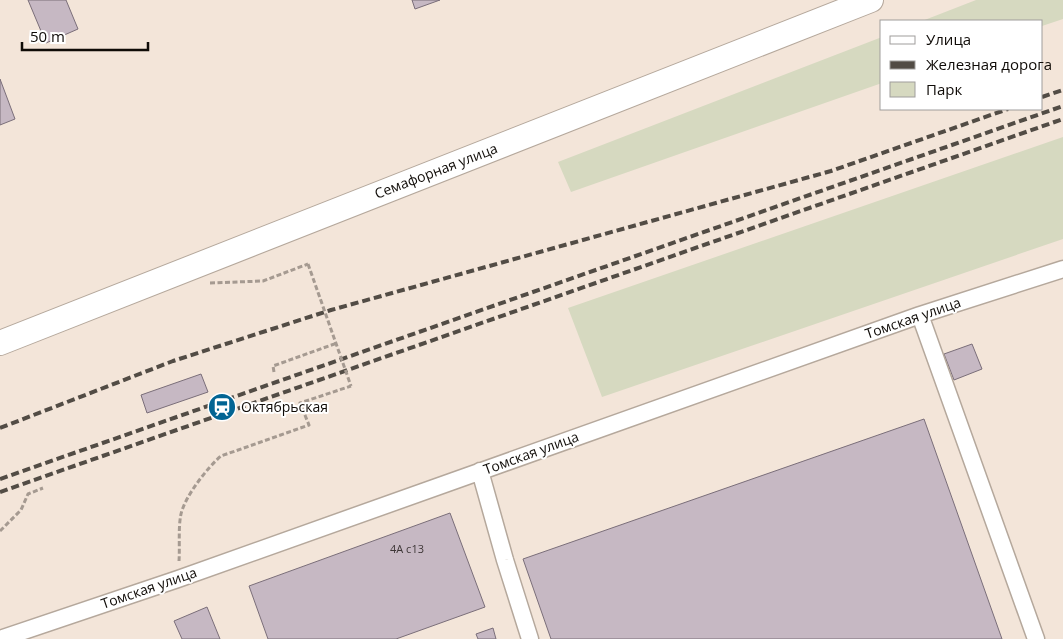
<svg xmlns="http://www.w3.org/2000/svg" width="1063" height="639" viewBox="0 0 1063 639" font-family="'Open Sans',sans-serif">
  <style>
    .green { fill: #d6d9c0 }
    .building { fill: #c6b8c3; stroke: #7a6e79 }
    .lines { fill: none; stroke-linecap: round; stroke-linejoin: round }
    .minor-casing { stroke: #b5a89c; stroke-width: 19 }
    .highway-casing { stroke: #b5a89c; stroke-width: 26 }
    .path { stroke: #a59a91; stroke-width: 3; stroke-dasharray: 5 2.5; stroke-linecap: butt }
    .minor { stroke: #fff; stroke-width: 16 }
    .highway { stroke: #fff; stroke-width: 24 }
    .rail { stroke: #524c45; stroke-width: 4; stroke-dasharray: 8 4; stroke-linecap: butt }
    .path-bridge { stroke: #a59a91; stroke-width: 3; stroke-dasharray: 5 2.5; stroke-linecap: butt }
    .labels { text-anchor: middle; stroke-width: 4; stroke-linejoin: round; paint-order: stroke }
    .number-label { font-size: 11px; fill: #3d3636 }
    .street-label { font-size: 14px; fill: #0f0b07; stroke: #fff }
    .poi-label { font-size: 14px; fill: #0f0b07; stroke: #fff; text-anchor: start }
  </style>
  <rect width="100%" height="100%" fill="#f3e5d9"/>
  <path class="green" d="M 976,0 L 1063,0 L 1063,19 L 1042,26 L 1042,21 L 922,21 Z
    M 882,37 L 882,83 L 571,192 L 558,162 Z
    M 1063,137 L 1063,239 L 602,397 L 568,308 Z"/>
  <path class="building" d="M 28,0 L 66,0 L 78,29 L 46,43 Z
    M 412,0 L 440,0 L 415,9 Z
    M 0,79 L 15,119 L 0,125 Z
    M 972,344 L 982,369 L 954,380 L 944,354 Z
    M 201,374 L 208,392 L 147,413 L 141,395 Z
    M 924,419 L 1002,639 L 551,639 L 523,559 Z
    M 450,513 L 485,607 L 396,639 L 268,639 L 249,586 Z
    M 207,607 L 220,639 L 182,639 L 174,621 Z
    M 493,628 L 496,639 L 478,639 L 476,634 Z"/>
  <g class="lines">
    <defs>
      <path id="minor" d="M 920,315 L 1036,639
        M 480,471 L 505,560 L 530,639
        M 0,639 L 178,579 L 920,315 L 1063,269"/>
      <path id="highway" d="M 0,343 L 871,0"/>
    </defs>
    <use href="#minor" class="minor-casing"/>
    <use href="#highway" class="highway-casing"/>
    <path class="path" d="M 210,283 L 263,281 L 308,264
      M 274,372 L 273,366 L 337,343
      M 0,531 L 21,510 L 28,494 L 43,488
      M 179,561 C 180,546 178,528 181,514 C 185,496 208,467 221,456 L 309,425 L 300,403 L 351,386"/>
    <use href="#minor" class="minor"/>
    <use href="#highway" class="highway"/>
    <path class="rail" d="M 1042,97 L 1063,90
      M 0,428 L 173,361 L 331,310 L 831,171 L 1008,109
      M 0,479 L 1063,106
      M 0,492 L 1063,119"/>
    <path class="path-bridge" d="M 308,264 L 351,386"/>
  </g>
  <defs>
    <symbol id="station-disc" viewBox="-11 -11 22 22"><circle r="9.5" fill="#026493" stroke="#fff"/><path d="M-3-6H3Q5-6 5-4V2Q5 4 3 4L4.5 6H3L1.5 4h-3L-3 6H-4.5L-3 4Q-5 4-5 2V-4Q-5-6-3-6ZM-3.5-4v3h7v-3ZM-3.5 1v1.5H-2V1ZM2 1v1.5H3.5V1Z" fill="#fff"/></symbol>
  </defs>
  <g fill-rule="evenodd">
    <use href="#station-disc" x="206" y="391" width="32" height="32"/>
  </g>
  <g class="labels">
    <g class="number-label">
      <text x="407" y="553">4А с13</text>
    </g>
    <g class="street-label">
      <text transform="translate(436 171) rotate(-21)" y="5">Семафорная улица</text>
      <text transform="translate(913 318) rotate(-19)" y="5">Томская улица</text>
      <text transform="translate(531 453) rotate(-20)" y="5">Томская улица</text>
      <text transform="translate(149 588) rotate(-19)" y="5">Томская улица</text>
    </g>
    <g class="poi-label">
      <text x="241" y="412">Октябрьская</text>
    </g>
  </g>
  <rect x="880" y="20" width="162" height="90" fill="#ffffff" stroke="#9f9d9c"/>
  <rect x="890" y="36" width="25" height="8" fill="#ffffff" stroke="#9f9d9c"/>
  <text x="926" y="45" font-size="15" fill="#0f0b07">Улица</text>
  <rect x="890" y="61" width="25" height="8" fill="#524c45" stroke="#9f9d9c"/>
  <text x="926" y="70" font-size="15" fill="#0f0b07">Железная дорога</text>
  <rect x="890" y="82" width="25" height="15" fill="#d6d9c0" stroke="#9f9d9c"/>
  <text x="926" y="95" font-size="15" fill="#0f0b07">Парк</text>
  <path d="M22 42v8h126v-8" fill="none" stroke="#0f0b07" stroke-width="2.5"/>
  <text x="30" y="42" font-size="15" fill="#0f0b07" stroke="#ffffff" stroke-width="4" paint-order="stroke">50 m</text>
</svg>
